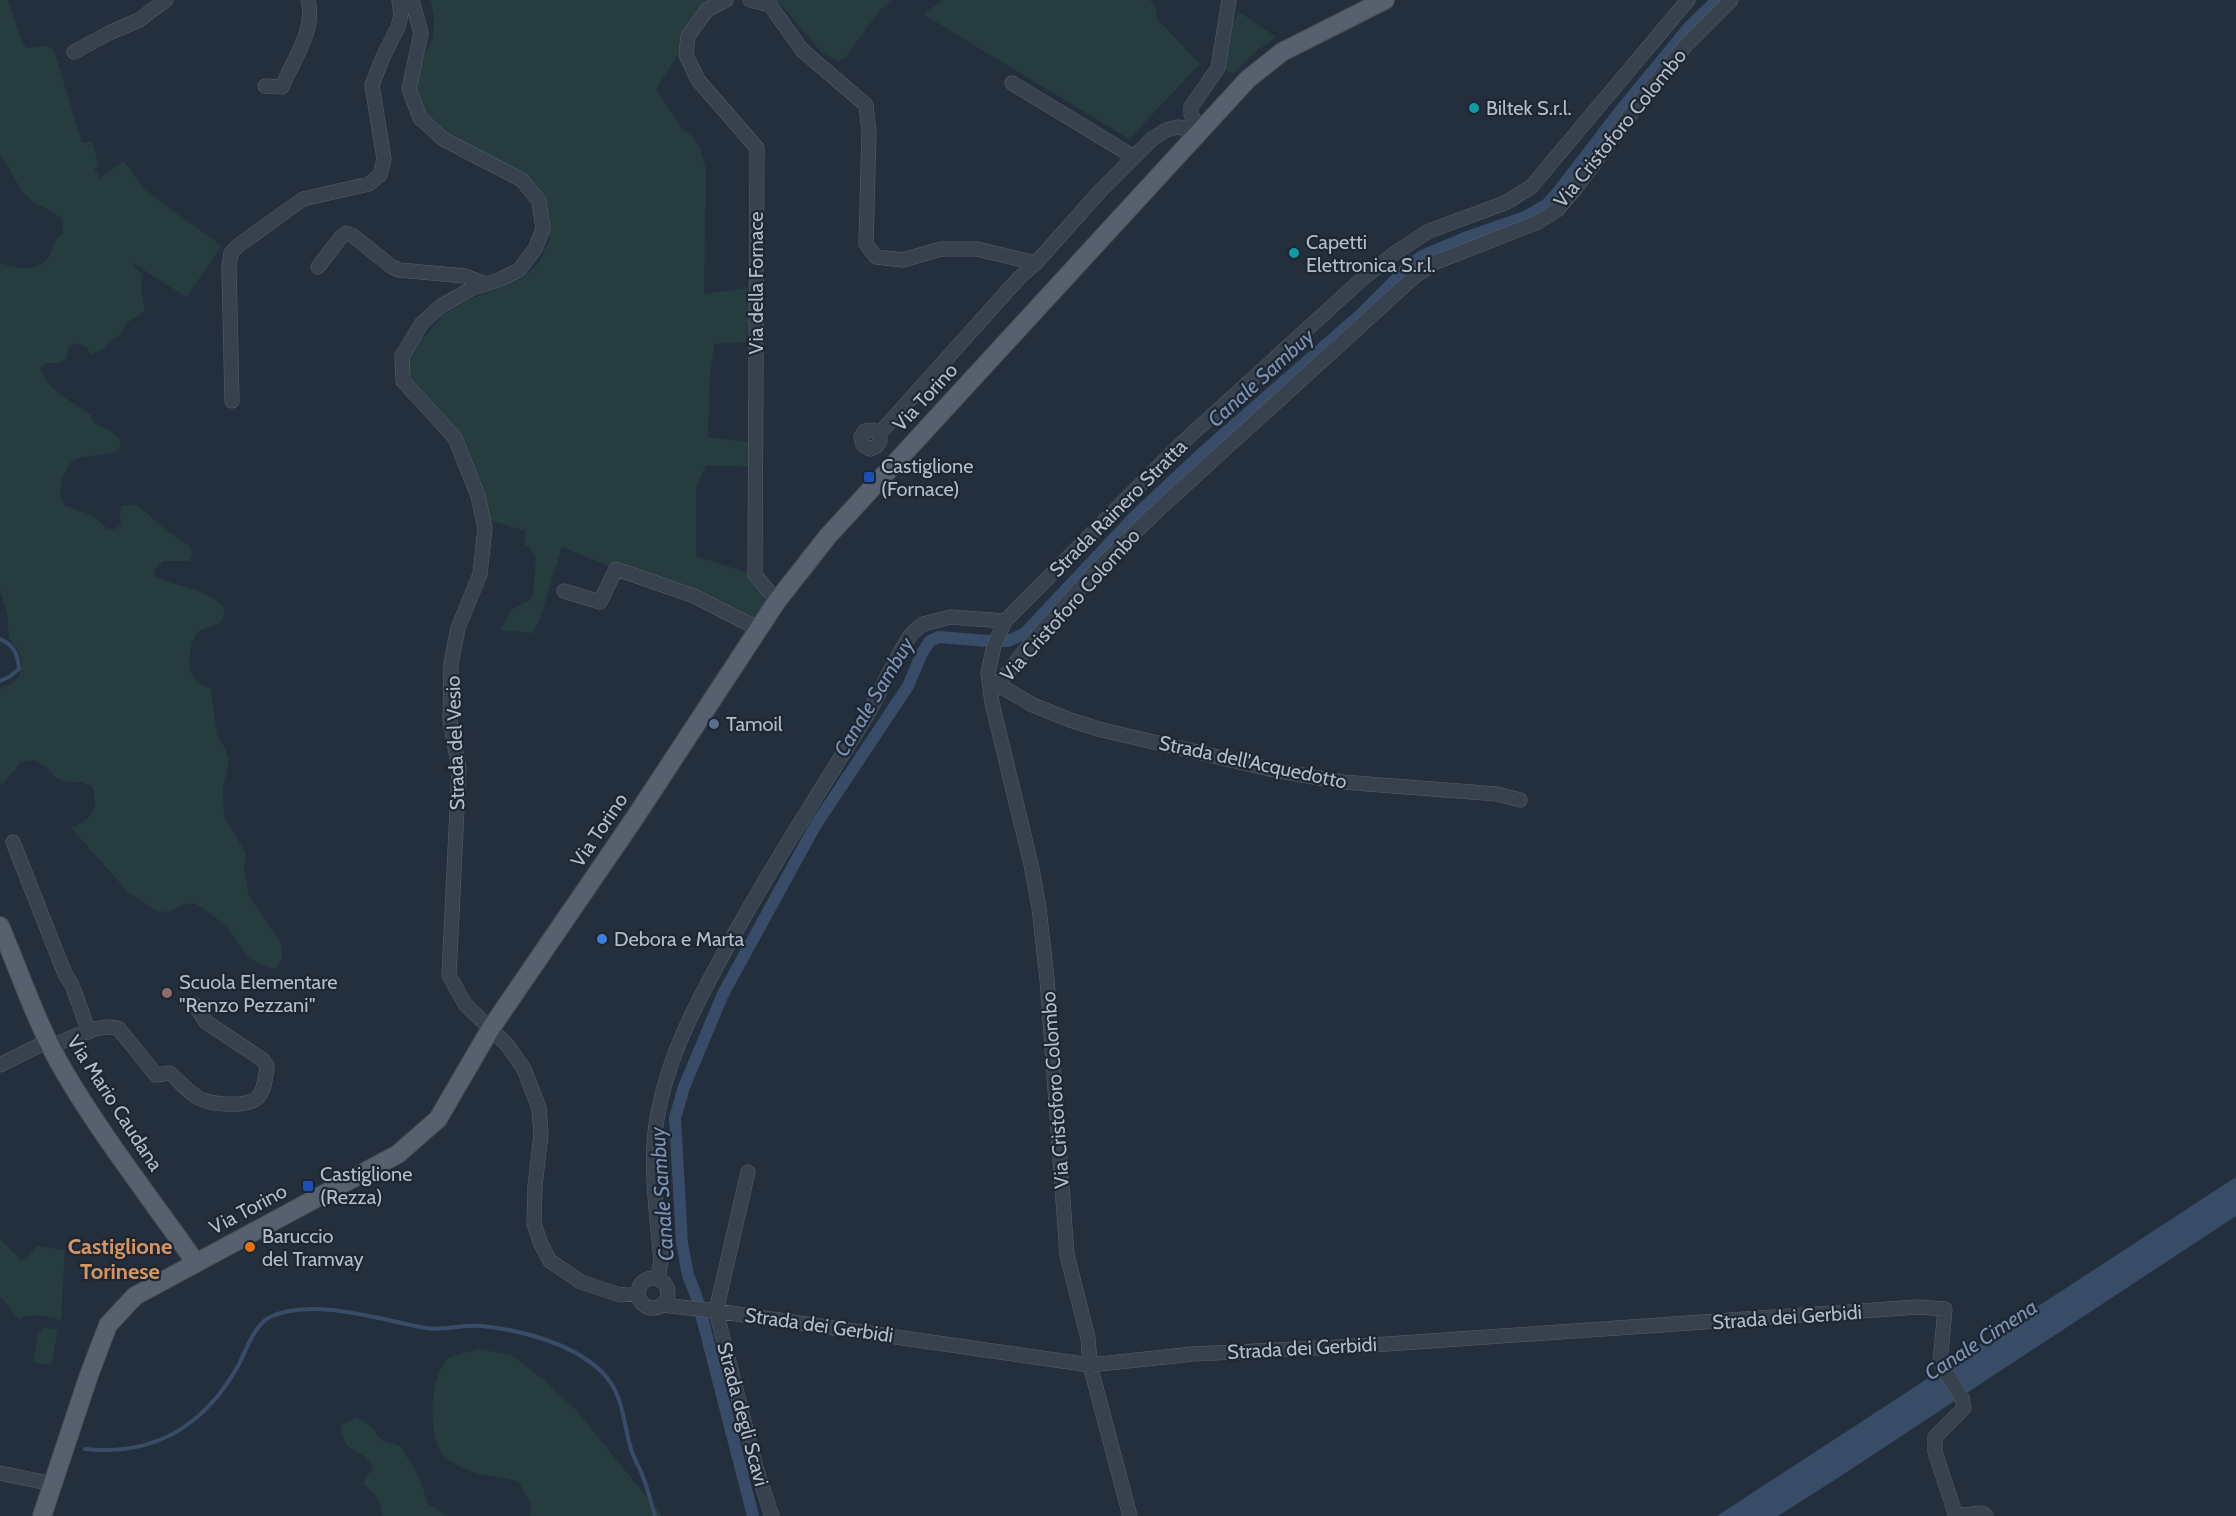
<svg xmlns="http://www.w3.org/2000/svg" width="2236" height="1516" viewBox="0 0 2236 1516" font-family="Cabin,sans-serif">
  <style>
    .green { fill: #263c3f }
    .water { fill: #394c67 }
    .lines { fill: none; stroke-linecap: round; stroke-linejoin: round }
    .stream { stroke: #394c67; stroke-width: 4 }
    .canal { stroke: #394c67; stroke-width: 12 }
    .minor-casing { stroke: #565f6c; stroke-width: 15 }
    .major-casing { stroke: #414a57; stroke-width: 20 }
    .minor { stroke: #38414e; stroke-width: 14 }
    .major { stroke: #56606e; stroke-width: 18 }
    .culture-dot { fill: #0f9aa8; stroke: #1d2633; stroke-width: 2 }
    .transit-dot { fill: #1a4fb4; stroke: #1d2633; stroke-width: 2 }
    .service-dot { fill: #5c6f8a; stroke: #1d2633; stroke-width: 2 }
    .shop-dot { fill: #3f7fe0; stroke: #1d2633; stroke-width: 2 }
    .education-dot { fill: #8d6e63; stroke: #1d2633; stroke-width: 2 }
    .food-dot { fill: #e8710a; stroke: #1d2633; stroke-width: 2 }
    .labels { text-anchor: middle; stroke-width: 4.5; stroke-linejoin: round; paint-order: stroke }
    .poi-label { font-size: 20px; fill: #b4bcc9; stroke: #1d2633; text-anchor: start }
    .street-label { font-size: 20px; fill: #b4bcc9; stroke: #1d2633 }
    .water-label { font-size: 21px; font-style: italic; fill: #7c92b1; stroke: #1d2633 }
    .quarter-label { font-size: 22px; font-weight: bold; fill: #d59563; stroke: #1d2633 }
  </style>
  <rect width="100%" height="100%" fill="#242f3e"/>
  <path class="green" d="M 0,0 L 8,0 L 22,43 L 27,48 L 48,46 L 54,50 L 82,143 L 92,141 L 99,166 L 94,169 L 100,178 L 124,161 L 145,190 L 222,246 L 186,297 L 130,261 L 143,275 L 141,289 L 145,310 C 138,320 124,319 122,333 L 108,343 L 104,349 L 91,354 L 87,348 L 75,343 L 69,346 L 66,359 L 60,363 L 46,363 L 41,367 C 40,385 77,405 91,415 L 93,422 C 103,429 116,430 121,444 L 118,451 C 104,457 87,453 72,461 C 61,476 56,490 65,506 L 92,515 L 108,529 L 115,529 L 121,525 L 121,519 L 119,513 L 122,506 L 136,504 L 166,530 L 189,546 L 192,553 L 190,561 L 163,561 L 154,571 L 155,577 C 172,585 213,591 222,606 C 226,612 224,619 219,623 C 213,628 203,627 198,632 C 192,639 191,646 190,654 C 187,672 193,683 211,689 L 217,736 L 225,748 L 229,761 L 223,788 L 224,816 L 246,854 L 244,868 L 249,896 L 281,943 L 282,958 L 276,969 C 247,964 243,947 226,927 C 217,917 205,910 194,903 L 181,905 L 170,912 L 156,911 L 128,892 L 71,828 C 92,819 100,810 92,786 L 80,782 L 67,782 L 55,777 L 47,767 L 34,760 L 21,762 L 4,783 L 0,784 L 0,689 L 14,682 L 20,675 L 22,661 L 17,648 L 9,638 L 7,613 L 0,590 L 0,263 C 17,269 37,273 49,257 C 52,252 52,248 54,243 C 56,239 60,235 63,232 L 62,219 C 51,208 41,209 30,199 C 16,187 12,169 0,155 Z
    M 430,0 L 714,0 C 689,13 687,30 678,53 C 672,65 663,77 656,89 L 682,128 L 692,136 L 700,148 L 706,169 L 704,294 L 748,288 L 749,323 L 746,342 L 714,344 L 710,378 L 708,437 L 750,442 L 749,467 L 706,465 L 696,488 L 696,556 L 755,575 L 769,613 L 751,625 L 562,547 L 540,619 L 533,633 L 500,630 L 512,609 L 530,600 L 533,594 L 536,556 L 529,547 L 525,545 L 525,531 L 490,520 L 480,481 L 460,433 L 411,380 L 407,364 L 414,345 L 427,334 L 442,316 L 466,301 L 523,278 L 539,262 L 550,238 L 548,213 L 539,193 L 443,133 L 428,118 L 420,103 L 417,84 L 420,64 L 433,39 L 434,16 Z
    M 772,0 L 892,0 L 880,10 L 845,58 L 838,61 L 822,53 L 781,5 Z
    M 943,0 L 1150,0 L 1157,10 L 1156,18 L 1200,64 L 1129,139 L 923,14 Z
    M 1239,12 L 1276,37 L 1254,53 L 1233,74 L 1224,69 L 1229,32 Z
    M 0,1239 L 21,1260 L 26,1259 L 36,1246 L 65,1250 L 61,1320 C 48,1317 30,1311 19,1320 L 0,1296 Z
    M 42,1327 L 58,1330 L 51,1365 L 33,1362 L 38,1334 L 41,1333 Z
    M 479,1349 L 511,1355 L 543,1379 L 577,1411 L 662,1516 L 530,1516 L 531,1504 L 518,1481 C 493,1476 468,1475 447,1459 C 427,1445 428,1375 448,1359 C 455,1354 470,1352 479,1349 Z
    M 357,1417 L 370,1426 L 383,1441 L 400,1446 L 419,1477 L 428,1504 L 448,1516 L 382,1516 L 379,1500 L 363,1483 L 373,1467 L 364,1456 L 346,1445 L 340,1426 Z"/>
  <path class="water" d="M 2236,1177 L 2236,1216 L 1830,1483 L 1778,1516 L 1717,1516 Z"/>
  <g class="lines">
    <path class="stream" d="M 0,639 C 14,645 18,654 19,669 L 9,677 L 0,681
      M 85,1449 C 155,1456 204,1426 238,1366 C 246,1351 254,1325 270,1317 C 314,1297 380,1320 426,1328 C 444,1331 463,1324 481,1326 C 522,1330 581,1345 608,1379 C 624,1399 624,1429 632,1452 C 635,1460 640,1468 643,1477 C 648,1489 651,1503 655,1516"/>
    <path class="canal" d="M 753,1516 L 697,1298 L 688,1275 L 682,1243 L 675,1118 L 684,1087 L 723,994 L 815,826 L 908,686 L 922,653 L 930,641 L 939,637 L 988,641 L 1008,641 L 1024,634 L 1134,517 L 1201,454 L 1360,315 L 1408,267 L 1422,256 L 1465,238 L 1525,217 L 1546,205 L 1558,192 L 1621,110 L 1689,27 L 1717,0"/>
    <defs>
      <path id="minor" d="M 412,0 L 421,33 L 409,89 L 420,118 L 443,139 L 522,180 L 539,201 L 543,229 L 535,249 L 519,270 L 501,279 L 471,289 L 441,306 L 422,323 L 402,356 L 403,381 L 455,438 L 478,496 L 485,528 L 480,574 L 458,628 L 451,664 L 450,721 L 459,768 L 449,975 L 465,1004 L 508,1046 L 524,1069 L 539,1108 L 541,1134 L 535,1186 L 534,1224 L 541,1244 L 550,1261 L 581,1282 L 620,1295 L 638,1293
        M 726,0 L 707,10 L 688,36 L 686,55 L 698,80 L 757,148 L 755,575 L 777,601
        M 750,0 L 770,5 L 802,50 L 866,105 L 869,132 L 866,244 L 876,257 L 903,260 L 941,249 L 977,249 L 1036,263
        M 74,52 L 109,33 L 139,20 L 166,0
        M 1012,83 L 1134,157
        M 265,86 L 282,87 C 293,59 316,31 308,0
        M 1200,131 L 1191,114 L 1191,107 L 1218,68 L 1229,0
        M 318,267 L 341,237 L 346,233 L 352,235 L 392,267 L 399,270 L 465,276 L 485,284
        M 232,401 L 229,267 L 231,253 L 239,245 L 303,199 L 369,184 L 380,175 L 384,159 L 372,85 L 383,57 L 398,27 L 401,15 L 399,0
        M 879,434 L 873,430 L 865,431 L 861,437 L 863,445 L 870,449 L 877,446 L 880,441 L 879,434 L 1019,278 L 1036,263 L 1102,189 L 1152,139 L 1166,130 L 1178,127 L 1200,131
        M 564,591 L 600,602 L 616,569 L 694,596 L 751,625 L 762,624
        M 997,684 L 1033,705 L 1070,720 L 1102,730 L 1274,770 L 1342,782 L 1497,794 L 1520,800
        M 991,693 L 1032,642 L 1099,567 L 1158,510 L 1415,276 L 1436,262 L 1538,222 L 1557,210 L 1575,189 L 1648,91 L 1688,43 L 1731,0
        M 13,842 L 65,974 L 72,985 L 89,1032
        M 51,1046 C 68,1040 103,1021 119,1029 L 156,1075 L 170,1073 C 179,1081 188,1092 199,1098 C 210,1105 249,1108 258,1097 C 265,1089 266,1076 267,1066 L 263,1060 L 206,1022 L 194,1004
        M 0,1065 L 48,1041
        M 748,1172 L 716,1311 L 756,1468 L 772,1516
        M638 1293a15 15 0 1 1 30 0a15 15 0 1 1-30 0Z
        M 658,1278 L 661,1260 C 657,1217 649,1161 657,1119 C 667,1058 696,1004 725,951 C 769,871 818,794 866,717 C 882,690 894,659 912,633 L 923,624 L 951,617 L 1005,621
        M 662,1305 L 716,1311 L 1090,1365 L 1193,1354 L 1359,1346 L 1918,1307 L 1945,1309 L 1940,1363 L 1962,1398 L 1964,1408 L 1935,1437 L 1935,1452 L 1955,1513 L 1964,1515 L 1982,1513 L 1986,1516
        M 0,1473 L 53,1484
        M 1130,1516 L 1090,1365 L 1088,1338 L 1067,1255 L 1047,979 L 1039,908 L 1031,864 L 992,703 L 988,673 L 994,646 L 1005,621 L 1182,443 L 1361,280 L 1395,253 L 1429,231 L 1505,203 L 1531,187 L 1688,0"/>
      <path id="major" d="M 0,926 C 21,975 38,1028 65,1073 C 104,1139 152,1200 196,1263
        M 42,1516 L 89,1375 L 108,1325 L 135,1296 L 398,1154 L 438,1119 L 491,1028 L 634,819 L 777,601 L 828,536 L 1248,79 L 1282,52 L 1385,0"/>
    </defs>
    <use href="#minor" class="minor-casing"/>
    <use href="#major" class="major-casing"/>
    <use href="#minor" class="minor"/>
    <use href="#major" class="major"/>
  </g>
  <g class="culture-dot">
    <circle cx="1474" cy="108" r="6"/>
    <circle cx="1294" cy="253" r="6"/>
  </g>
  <g class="transit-dot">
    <rect x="863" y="471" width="12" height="12" rx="3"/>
    <rect x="302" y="1180" width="12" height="12" rx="3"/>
  </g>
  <circle class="service-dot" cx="714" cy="724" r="6"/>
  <circle class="shop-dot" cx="602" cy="939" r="6"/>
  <circle class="education-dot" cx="167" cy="993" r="6"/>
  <circle class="food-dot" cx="250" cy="1247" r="6"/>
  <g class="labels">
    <g class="poi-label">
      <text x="1486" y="115">Biltek S.r.l.</text>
      <text x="1306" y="249">Capetti<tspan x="1306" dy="23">Elettronica S.r.l.</tspan></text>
      <text x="881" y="473">Castiglione<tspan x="881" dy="23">(Fornace)</tspan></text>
      <text x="726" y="731">Tamoil</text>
      <text x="614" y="946">Debora e Marta</text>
      <text x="179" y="989">Scuola Elementare<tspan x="179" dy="23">"Renzo Pezzani"</tspan></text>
      <text x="320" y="1181">Castiglione<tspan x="320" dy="23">(Rezza)</tspan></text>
      <text x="262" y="1243">Baruccio<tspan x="262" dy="23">del Tramvay</tspan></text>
    </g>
    <g class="street-label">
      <text transform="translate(1620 128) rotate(-51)" y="7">Via Cristoforo Colombo</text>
      <text transform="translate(756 283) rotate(-90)" y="7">Via della Fornace</text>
      <text transform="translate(925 397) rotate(-47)" y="7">Via Torino</text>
      <text transform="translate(1118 508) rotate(-45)" y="7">Strada Rainero Stratta</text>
      <text transform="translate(1070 605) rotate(-48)" y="7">Via Cristoforo Colombo</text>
      <text transform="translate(455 743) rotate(-92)" y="7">Strada del Vesio</text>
      <text transform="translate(1253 762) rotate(12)" y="7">Strada dell'Acquedotto</text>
      <text transform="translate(599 830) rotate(-56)" y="7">Via Torino</text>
      <text transform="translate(1055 1090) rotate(-94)" y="7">Via Cristoforo Colombo</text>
      <text transform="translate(115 1103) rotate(57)" y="7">Via Mario Caudana</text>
      <text transform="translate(248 1209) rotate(-28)" y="7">Via Torino</text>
      <text transform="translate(1787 1317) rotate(-4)" y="7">Strada dei Gerbidi</text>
      <text transform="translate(819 1325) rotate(8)" y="7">Strada dei Gerbidi</text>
      <text transform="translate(1302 1348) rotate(-3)" y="7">Strada dei Gerbidi</text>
      <text transform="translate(743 1414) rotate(75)" y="7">Strada degli Scavi</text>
    </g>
    <g class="water-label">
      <text transform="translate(1261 378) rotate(-42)" y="7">Canale Sambuy</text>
      <text transform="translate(874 697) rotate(-59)" y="7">Canale Sambuy</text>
      <text transform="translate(662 1194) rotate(-94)" y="7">Canale Sambuy</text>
      <text transform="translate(1981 1340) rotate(-33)" y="7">Canale Cimena</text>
    </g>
    <g class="quarter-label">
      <text x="120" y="1254">Castiglione<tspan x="120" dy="25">Torinese</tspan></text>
    </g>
  </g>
</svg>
